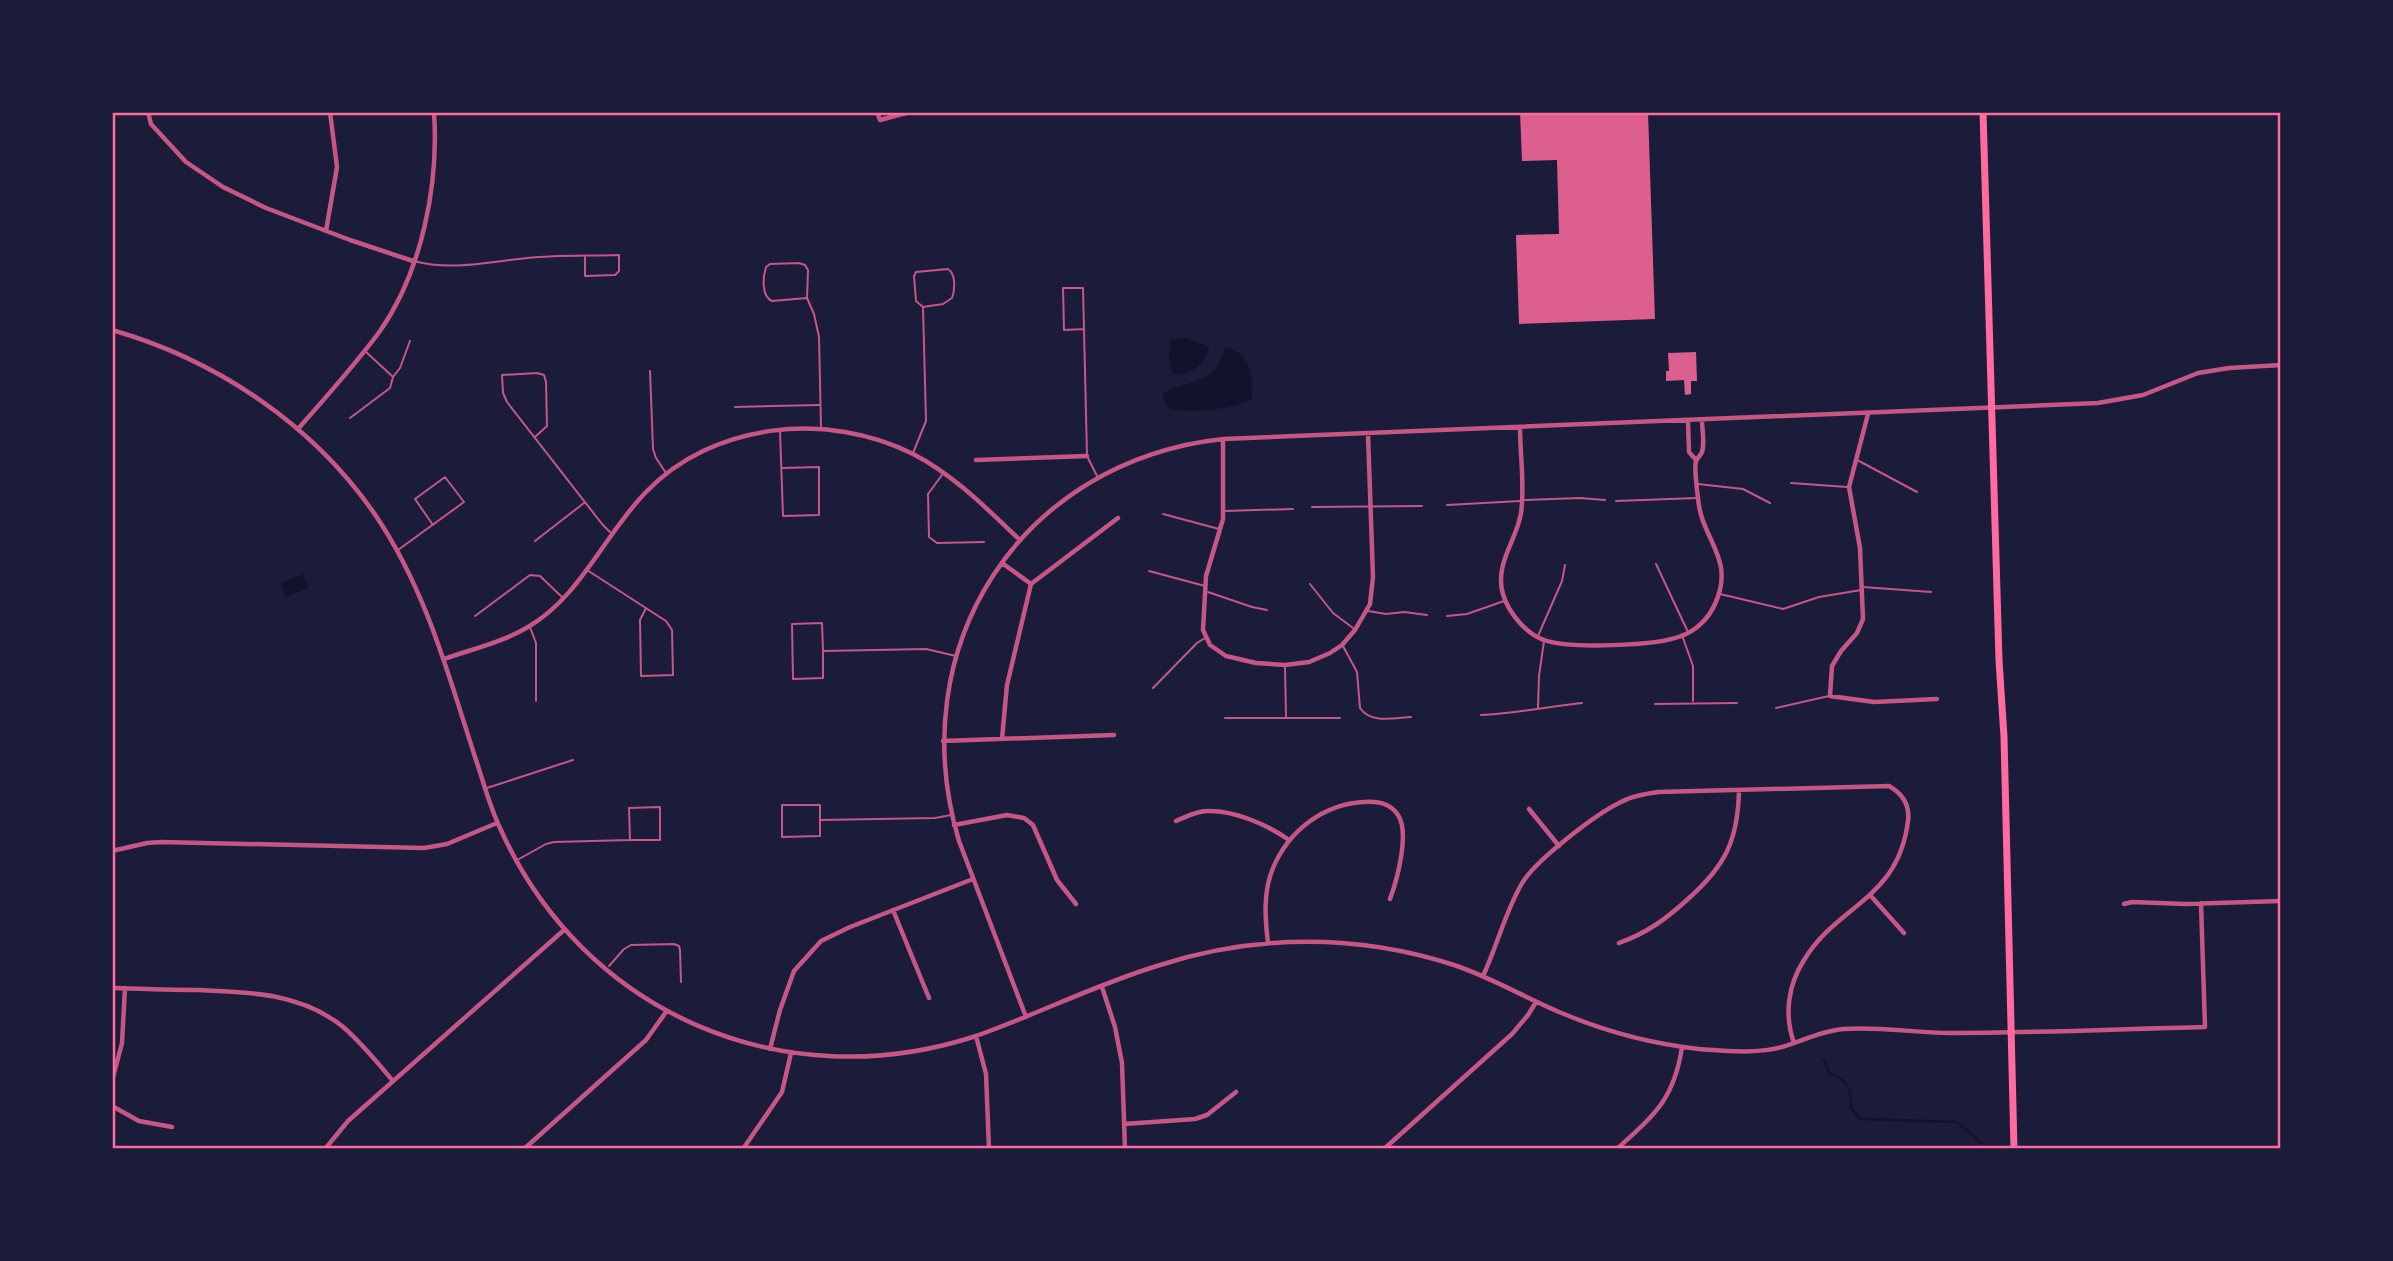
<svg xmlns="http://www.w3.org/2000/svg" width="2393" height="1261" viewBox="0 0 2393 1261" font-family="Commissioner,sans-serif">
  <style>
    .water { fill: #12122b }
    .lines { fill: none; stroke-linecap: round; stroke-linejoin: round }
    .stream { stroke: #12122b; stroke-width: 2.5 }
    .building { fill: #dd5f8e }
    .service { stroke: #c65784; stroke-width: 2 }
    .minor { stroke: #c65784; stroke-width: 4.5 }
    .primary { stroke: #ff6b9d; stroke-width: 7 }
    .neatline { fill: none; stroke: #ff6b9d; stroke-width: 2.5 }
  </style>
  <rect width="100%" height="100%" fill="#1b1b3a"/>
  <path class="water" d="M 1185,338 L 1207,346 L 1209,350 C 1204,365 1189,377 1172,374 L 1169,361 L 1170,340 Z
    M 1225,348 C 1250,350 1255,379 1251,400 C 1225,410 1198,413 1170,409 L 1164,402 L 1163,394 C 1179,382 1202,385 1215,369 C 1220,363 1222,354 1225,348 Z
    M 303,574 L 308,588 L 286,597 L 281,583 Z"/>
  <g class="lines">
    <path class="stream" d="M 1824,1060 L 1829,1073 C 1848,1079 1852,1091 1851,1109 L 1861,1119 L 1957,1122 L 1982,1143"/>
  </g>
  <path class="building" d="M 1520,112 L 1648,112 L 1655,319 L 1519,324 L 1516,235 L 1559,234 L 1557,160 L 1522,161 Z
    M 1696,352 L 1697,381 L 1691,381 L 1691,394 L 1685,395 L 1684,380 L 1666,381 L 1666,371 L 1669,371 L 1668,353 Z"/>
  <g class="lines">
    <path class="service" d="M 414,261 C 450,271 490,262 527,258 C 557,255 588,256 619,255 L 619,271 L 615,275 L 585,276 L 585,257
      M 807,298 L 772,301 C 761,296 763,277 766,267 L 770,264 L 799,263 L 805,265 L 808,270 L 807,298 L 814,314 L 819,337 L 821,428
      M 1084,329 L 1064,330 L 1063,288 L 1083,288 L 1087,456 L 1098,478
      M 365,351 L 392,376
      M 650,371 L 653,449 L 656,458 L 666,473
      M 735,407 L 819,405
      M 350,418 L 390,388 L 393,377 L 400,368 L 410,341
      M 780,431 L 783,516 L 819,515 L 819,467 L 782,468
      M 535,437 L 547,426 L 546,382 L 544,375 L 537,373 L 502,375 L 503,393 L 507,402 L 602,524 L 610,532
      M 913,453 L 926,421 L 923,307 L 916,301 L 914,276 L 916,272 L 948,269 C 956,274 955,290 952,298 L 943,304 L 923,307
      M 1859,461 L 1917,492
      M 942,475 L 928,494 L 929,537 L 937,543 L 984,542
      M 1791,483 L 1847,487
      M 1698,484 L 1743,489 L 1770,503
      M 1525,500 L 1580,498 L 1605,500
      M 1616,501 L 1697,498
      M 1447,505 L 1520,501
      M 1312,507 L 1422,506
      M 1224,511 L 1293,509
      M 1163,514 L 1219,529
      M 535,541 L 584,503
      M 398,550 L 464,502 L 445,477 L 415,499 L 433,525
      M 1656,564 L 1688,632
      M 587,570 L 666,621 L 672,630 L 673,675 L 641,676 L 640,620 L 646,608
      M 1149,571 L 1205,586
      M 1310,584 L 1333,613 L 1353,628
      M 1863,587 L 1931,592
      M 1208,592 L 1252,607 L 1267,610
      M 1720,594 L 1783,609 L 1819,597 L 1861,590
      M 1368,611 L 1386,614 L 1404,612 L 1427,615
      M 475,616 L 530,575 L 540,576 L 563,598
      M 1447,616 L 1467,614 L 1504,601
      M 530,627 L 536,643 L 536,701
      M 1538,636 L 1562,581 L 1565,565
      M 1683,638 L 1693,666 L 1693,701
      M 1343,646 L 1357,672 L 1360,708 C 1371,724 1394,718 1411,717
      M 823,651 L 823,678 L 793,679 L 792,624 L 822,623 L 823,651 L 926,649 L 956,656
      M 1285,666 L 1286,717
      M 1153,688 L 1197,643 L 1205,638
      M 1655,704 L 1737,703
      M 1538,708 L 1539,676 L 1544,641
      M 1776,708 L 1829,696
      M 1481,715 C 1515,713 1548,707 1582,703
      M 1225,718 L 1340,718
      M 487,788 L 573,760
      M 820,820 L 820,836 L 782,837 L 782,805 L 820,805 L 820,820 L 935,818 L 951,815
      M 519,859 L 546,844 L 554,842 L 630,840 L 629,808 L 660,807 L 660,840 L 630,840
      M 609,966 L 624,949 L 631,945 L 674,944 L 679,946 L 680,950 L 681,982"/>
    <path class="minor" d="M 148,112 L 151,124 L 186,162 L 223,187 L 266,208 L 350,240 L 413,261
      M 877,112 L 880,120 L 910,112
      M 326,231 L 337,167 L 330,112
      M 112,330 C 217,360 314,425 376,516 C 426,590 448,674 475,757 C 483,780 489,805 500,828 C 583,1014 784,1099 976,1036 C 1038,1014 1097,984 1160,965 C 1257,934 1358,934 1454,965 C 1493,978 1527,999 1564,1014 C 1607,1032 1653,1044 1699,1049 C 1726,1051 1756,1054 1782,1047 C 1802,1041 1821,1031 1843,1029 C 1879,1026 1914,1033 1950,1033 C 2035,1033 2120,1029 2205,1027 L 2201,903
      M 1868,414 L 1849,487 L 1860,548 L 1863,619 L 1857,633 L 1841,651 L 1832,666 L 1830,696 L 1874,702 L 1937,699
      M 1688,421 L 1689,452 L 1696,460
      M 1520,428 C 1520,455 1525,485 1521,513 C 1517,540 1494,564 1503,594 C 1508,612 1526,634 1544,640 C 1569,649 1657,646 1681,636 C 1696,631 1709,618 1715,604 C 1736,558 1701,540 1698,498 C 1697,490 1694,468 1696,461 C 1698,457 1701,455 1702,452 C 1705,443 1702,430 1702,420
      M 298,429 C 326,397 355,365 380,331 C 422,271 439,184 434,112
      M 1223,439 L 1223,519 L 1206,576 L 1203,630 L 1210,645 L 1226,656 L 1256,663 L 1285,665 L 1309,662 L 1330,653 L 1342,645 L 1355,630 L 1370,604 L 1373,577 L 1368,434
      M 976,460 L 1087,456
      M 1002,563 L 1031,584
      M 444,659 C 472,649 501,643 528,627 C 581,596 604,535 646,492 C 713,422 828,411 913,454 C 954,475 987,509 1020,540
      M 1002,739 L 1007,685 L 1031,584 L 1118,518
      M 943,741 L 1114,735
      M 1529,809 L 1559,846
      M 1176,821 C 1186,817 1196,811 1207,811 C 1234,810 1268,825 1289,840
      M 954,825 L 1007,815 L 1024,818 L 1033,825 L 1057,880 L 1076,904
      M 112,851 L 147,843 L 161,842 L 424,848 L 447,844 L 497,823
      M 1870,895 L 1904,933
      M 2124,904 L 2132,902 L 2185,904 L 2281,901
      M 893,910 L 929,998
      M 1268,943 C 1265,918 1263,892 1273,868 C 1289,830 1324,804 1364,802 C 1378,801 1390,803 1398,815 C 1410,833 1397,880 1390,899
      M 1619,943 C 1647,933 1666,919 1688,899 C 1725,866 1738,841 1739,790
      M 1483,976 C 1497,946 1505,913 1521,885 C 1534,861 1596,814 1621,802 C 1632,796 1645,794 1658,792 L 1889,786 C 1903,794 1910,805 1908,821 C 1898,900 1839,903 1804,960 C 1788,985 1784,1015 1794,1043
      M 1102,987 L 1115,1027 L 1122,1063 L 1125,1149
      M 112,988 C 141,989 169,990 198,990 C 249,992 300,993 342,1026 C 361,1042 377,1062 393,1081
      M 1026,1017 L 959,841 C 901,647 1020,461 1223,439 L 2098,403 L 2143,395 L 2198,373 L 2229,368 L 2281,365
      M 976,1036 L 986,1074 L 989,1149
      M 770,1049 L 780,1010 L 794,971 L 821,941 L 850,927 L 973,879
      M 112,1081 L 122,1043 L 125,988
      M 112,1106 L 139,1121 L 172,1127
      M 1124,1124 L 1195,1119 L 1207,1115 L 1236,1092
      M 325,1149 L 348,1121 L 564,930
      M 524,1149 L 646,1040 L 666,1012
      M 743,1149 L 782,1092 L 791,1053
      M 1384,1149 L 1512,1034 L 1528,1015 L 1536,1002
      M 1617,1149 C 1654,1115 1674,1100 1682,1047"/>
    <path class="primary" d="M 1983,112 L 1999,660 L 2004,737 L 2014,1149"/>
  </g>
  <rect width="2393" height="1261" fill="none" stroke="#1b1b3a" stroke-width="228"/>
  <rect x="114" y="114" width="2165" height="1033" class="neatline"/>
</svg>
